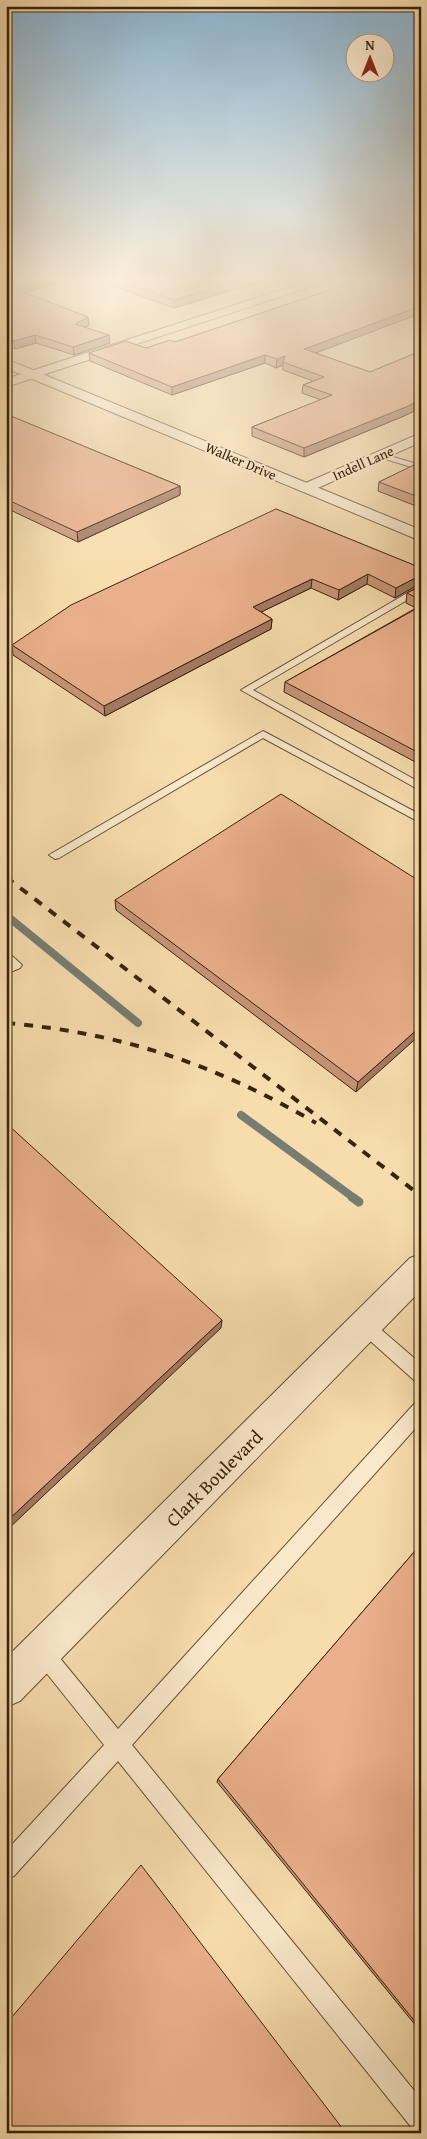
<svg xmlns="http://www.w3.org/2000/svg" width="427" height="2139" viewBox="0 0 427 2139" font-family="'Gentium Book Plus',serif">
  <style>
    .lines { fill: none; stroke-linecap: round; stroke-linejoin: round }
    .stream-far1 { stroke: #787d72; stroke-width: 8 }
    .stream { stroke: #787d72; stroke-width: 9 }
    .service-casing { stroke: #685134; stroke-width: 2 }
    .minor-casing { stroke: #685134; stroke-width: 2 }
    .tertiary-casing { stroke: #685134; stroke-width: 2 }
    .service { fill: #fae8ca; fill-rule: evenodd }
    .minor { fill: #fae8ca; fill-rule: evenodd }
    .tertiary { fill: #fae8ca; fill-rule: evenodd }
    .rail { stroke: #38230c; stroke-width: 4; stroke-dasharray: 9 9; stroke-linecap: butt }
    .wall { fill: #c99678; stroke: #38230c }
    .shaded-wall { fill: #a47a62; stroke: #38230c }
    .building { fill: #eaaf8c; stroke: #38230c }
    .labels { text-anchor: middle; stroke-width: 4; stroke-linejoin: round; paint-order: stroke }
    .far-street-label { font-size: 14px; fill: #38230c; stroke: #fae8ca }
    .near-street-label { font-size: 19px; fill: #38230c; stroke: #fae8ca }
  </style>
  <rect width="100%" height="100%" fill="#f7dcae"/>
  <filter id="stains"><feTurbulence type="fractalNoise" baseFrequency=".004" numOctaves="4"/><feColorMatrix values="0 0 0 0 .2 0 0 0 0 .09 0 0 0 0 .02 0 0 0 .5 -.17"/></filter>
  <radialGradient id="worn" r=".72"><stop offset=".6" stop-color="#630" stop-opacity="0"/><stop offset="1" stop-color="#630" stop-opacity=".3"/></radialGradient>
  <g class="lines">
    <path class="stream-far1" d="M 6,915 L 138,1023
      M 241,1115 L 354,1198"/>
    <path class="stream" d="M 352,1197 L 359,1202"/>
    <defs>
      <path id="service" d="M 379,453 L 421,465 L 421,470 L 379,457 Z
        M 421,585 L 421,592 L 253,690 L 421,783 L 421,791 L 241,690 Z
        M 263,731 L 421,815 L 421,823 L 263,738 L 59,858 L 55,859 L 49,855 Z
        M 6,953 L 10,954 L 22,965 L 20,968 L 6,974 Z
        M 364,1317 L 370,1320 L 421,1364 L 421,1383 L 415,1381 L 358,1330 L 356,1325 L 358,1320 Z
        M 421,1401 L 421,1422 L 132,1745 L 421,2099 L 421,2131 L 412,2128 L 118,1761 L 14,1876 L 6,1879 L 6,1851 L 104,1745 L 36,1660 L 33,1653 L 36,1646 L 43,1643 L 50,1646 L 118,1729 L 415,1403 Z"/>
      <path id="minor" d="M 306,282 L 325,282 L 6,387 L 6,379 Z
        M 421,433 L 421,442 L 311,491 L 301,491 L 298,488 L 301,485 Z"/>
      <path id="tertiary" d="M 6,359 L 421,530 L 421,541 L 6,368 Z
        M 421,1254 L 421,1290 L 20,1701 L 6,1707 L 6,1658 L 410,1258 Z"/>
    </defs>
    <use href="#service" class="service-casing"/>
    <use href="#minor" class="minor-casing"/>
    <use href="#tertiary" class="tertiary-casing"/>
    <use href="#service" class="service"/>
    <use href="#minor" class="minor"/>
    <use href="#tertiary" class="tertiary"/>
    <path class="rail" d="M 6,877 L 421,1196
      M 6,1023 C 122,1033 215,1064 316,1123"/>
  </g>
  <path class="wall" d="M 6,282 L 60,282 L 24,293 L 88,317 L 89,325 L 85,327 L 110,343 L 74,355 L 36,343 L 15,349 L 6,345 Z
    M 105,282 L 259,282 L 174,308 L 105,283 Z
    M 351,282 L 421,282 L 421,313 L 315,353 L 370,372 L 421,351 L 421,408 L 404,416 L 304,457 L 252,436 L 252,427 L 321,400 L 302,393 L 303,385 L 313,381 L 283,370 L 283,365 L 276,368 L 265,363 L 172,395 L 90,361 L 89,353 L 146,348 L 175,342 L 351,283 Z
    M 6,414 L 180,486 L 180,495 L 78,542 L 6,508 Z
    M 421,462 L 421,508 L 378,491 L 379,482 Z
    M 276,509 L 421,568 L 421,583 L 395,598 L 367,584 L 338,600 L 311,588 L 261,612 L 272,619 L 271,629 L 105,716 L 13,655 L 12,645 Z
    M 421,586 L 421,765 L 284,692 L 285,682 L 416,608 L 406,603 L 407,593 Z
    M 421,882 L 356,1092 L 116,910 L 115,900 Z
    M 421,1544 L 421,2032 L 217,1782 L 218,1779 Z"/>
  <path class="shaded-wall" d="M 32,282 L 60,282 L 13,296 L 13,288 Z
    M 234,282 L 259,282 L 174,308 L 174,300 Z
    M 421,306 L 421,313 L 303,358 L 304,349 Z
    M 88,317 L 89,325 L 76,332 L 75,324 Z
    M 35,335 L 36,343 L 15,349 L 14,341 Z
    M 109,335 L 110,343 L 74,355 L 73,347 Z
    M 265,355 L 265,363 L 172,395 L 172,387 Z
    M 285,356 L 283,362 L 283,365 L 276,368 L 277,359 Z
    M 421,400 L 421,408 L 404,416 L 304,457 L 304,448 Z
    M 180,486 L 180,495 L 78,542 L 77,532 Z
    M 368,574 L 367,584 L 338,600 L 339,590 Z
    M 421,575 L 421,583 L 395,598 L 396,588 Z
    M 312,579 L 311,588 L 253,616 L 253,607 Z
    M 272,619 L 271,629 L 105,716 L 104,706 Z
    M 421,1026 L 421,1034 L 356,1092 L 358,1082 Z
    M 222,1320 L 221,1328 L 6,1531 L 6,1522 Z"/>
  <path class="building" d="M 6,282 L 32,282 L 13,288 L 88,317 L 75,324 L 109,335 L 73,347 L 35,335 L 14,341 L 6,337 Z
    M 123,282 L 234,282 L 174,300 Z
    M 354,282 L 421,282 L 421,306 L 304,349 L 370,372 L 421,351 L 421,400 L 406,407 L 304,448 L 252,427 L 332,395 L 303,385 L 324,377 L 283,362 L 285,356 L 277,359 L 265,355 L 172,387 L 89,353 L 126,341 L 146,348 L 170,340 L 175,342 Z
    M 6,414 L 180,486 L 77,532 L 6,499 Z
    M 420,462 L 421,498 L 379,482 Z
    M 276,509 L 421,568 L 421,575 L 396,588 L 368,574 L 339,590 L 312,579 L 253,607 L 272,619 L 104,706 L 12,645 L 71,605 Z
    M 421,586 L 421,600 L 407,593 Z
    M 421,606 L 421,754 L 285,682 Z
    M 281,794 L 421,882 L 421,1026 L 358,1082 L 115,900 Z
    M 6,1123 L 222,1320 L 6,1522 Z
    M 421,1544 L 421,2029 L 218,1779 Z
    M 141,1865 L 346,2133 L 6,2133 L 6,2024 Z"/>
  <linearGradient id="sky" x2="0" y2="1"><stop stop-color="#8cb6d4"/><stop offset="0.48" stop-color="#fbefdb"/><stop offset="1" stop-color="#fbefdb" stop-opacity="0"/></linearGradient>
  <rect width="427" height="582" fill="url(#sky)"/>
  <g class="labels">
    <g class="far-street-label">
      <text transform="translate(241 461) rotate(23)" y="5">Walker Drive</text>
      <text transform="translate(363 463) rotate(-24)" y="5">Indell Lane</text>
    </g>
    <g class="near-street-label">
      <text transform="translate(214 1478) rotate(-45)" y="7">Clark Boulevard</text>
    </g>
  </g>
  <rect width="427" height="2139" fill="none" stroke="#f7dcae" stroke-width="25"/>
  <rect x="8" y="8" width="412" height="2124" fill="none" stroke="#38230c" stroke-width="2.5"/>
  <rect x="12" y="12" width="402" height="2114" fill="none" stroke="#38230c"/>
  <g transform="translate(370 58)"><circle r="24" fill="#fae8ca" stroke="#ac997e"/>
  <path d="M0-4L9 19L0 12L-9 19Z" fill="#8f2418"/>
  <text y="-8" font-size="14" font-weight="bold" text-anchor="middle" fill="#38230c">N</text>
  </g>
  <rect width="100%" height="100%" filter="url(#stains)"/>
  <rect width="100%" height="100%" fill="url(#worn)"/>
</svg>
